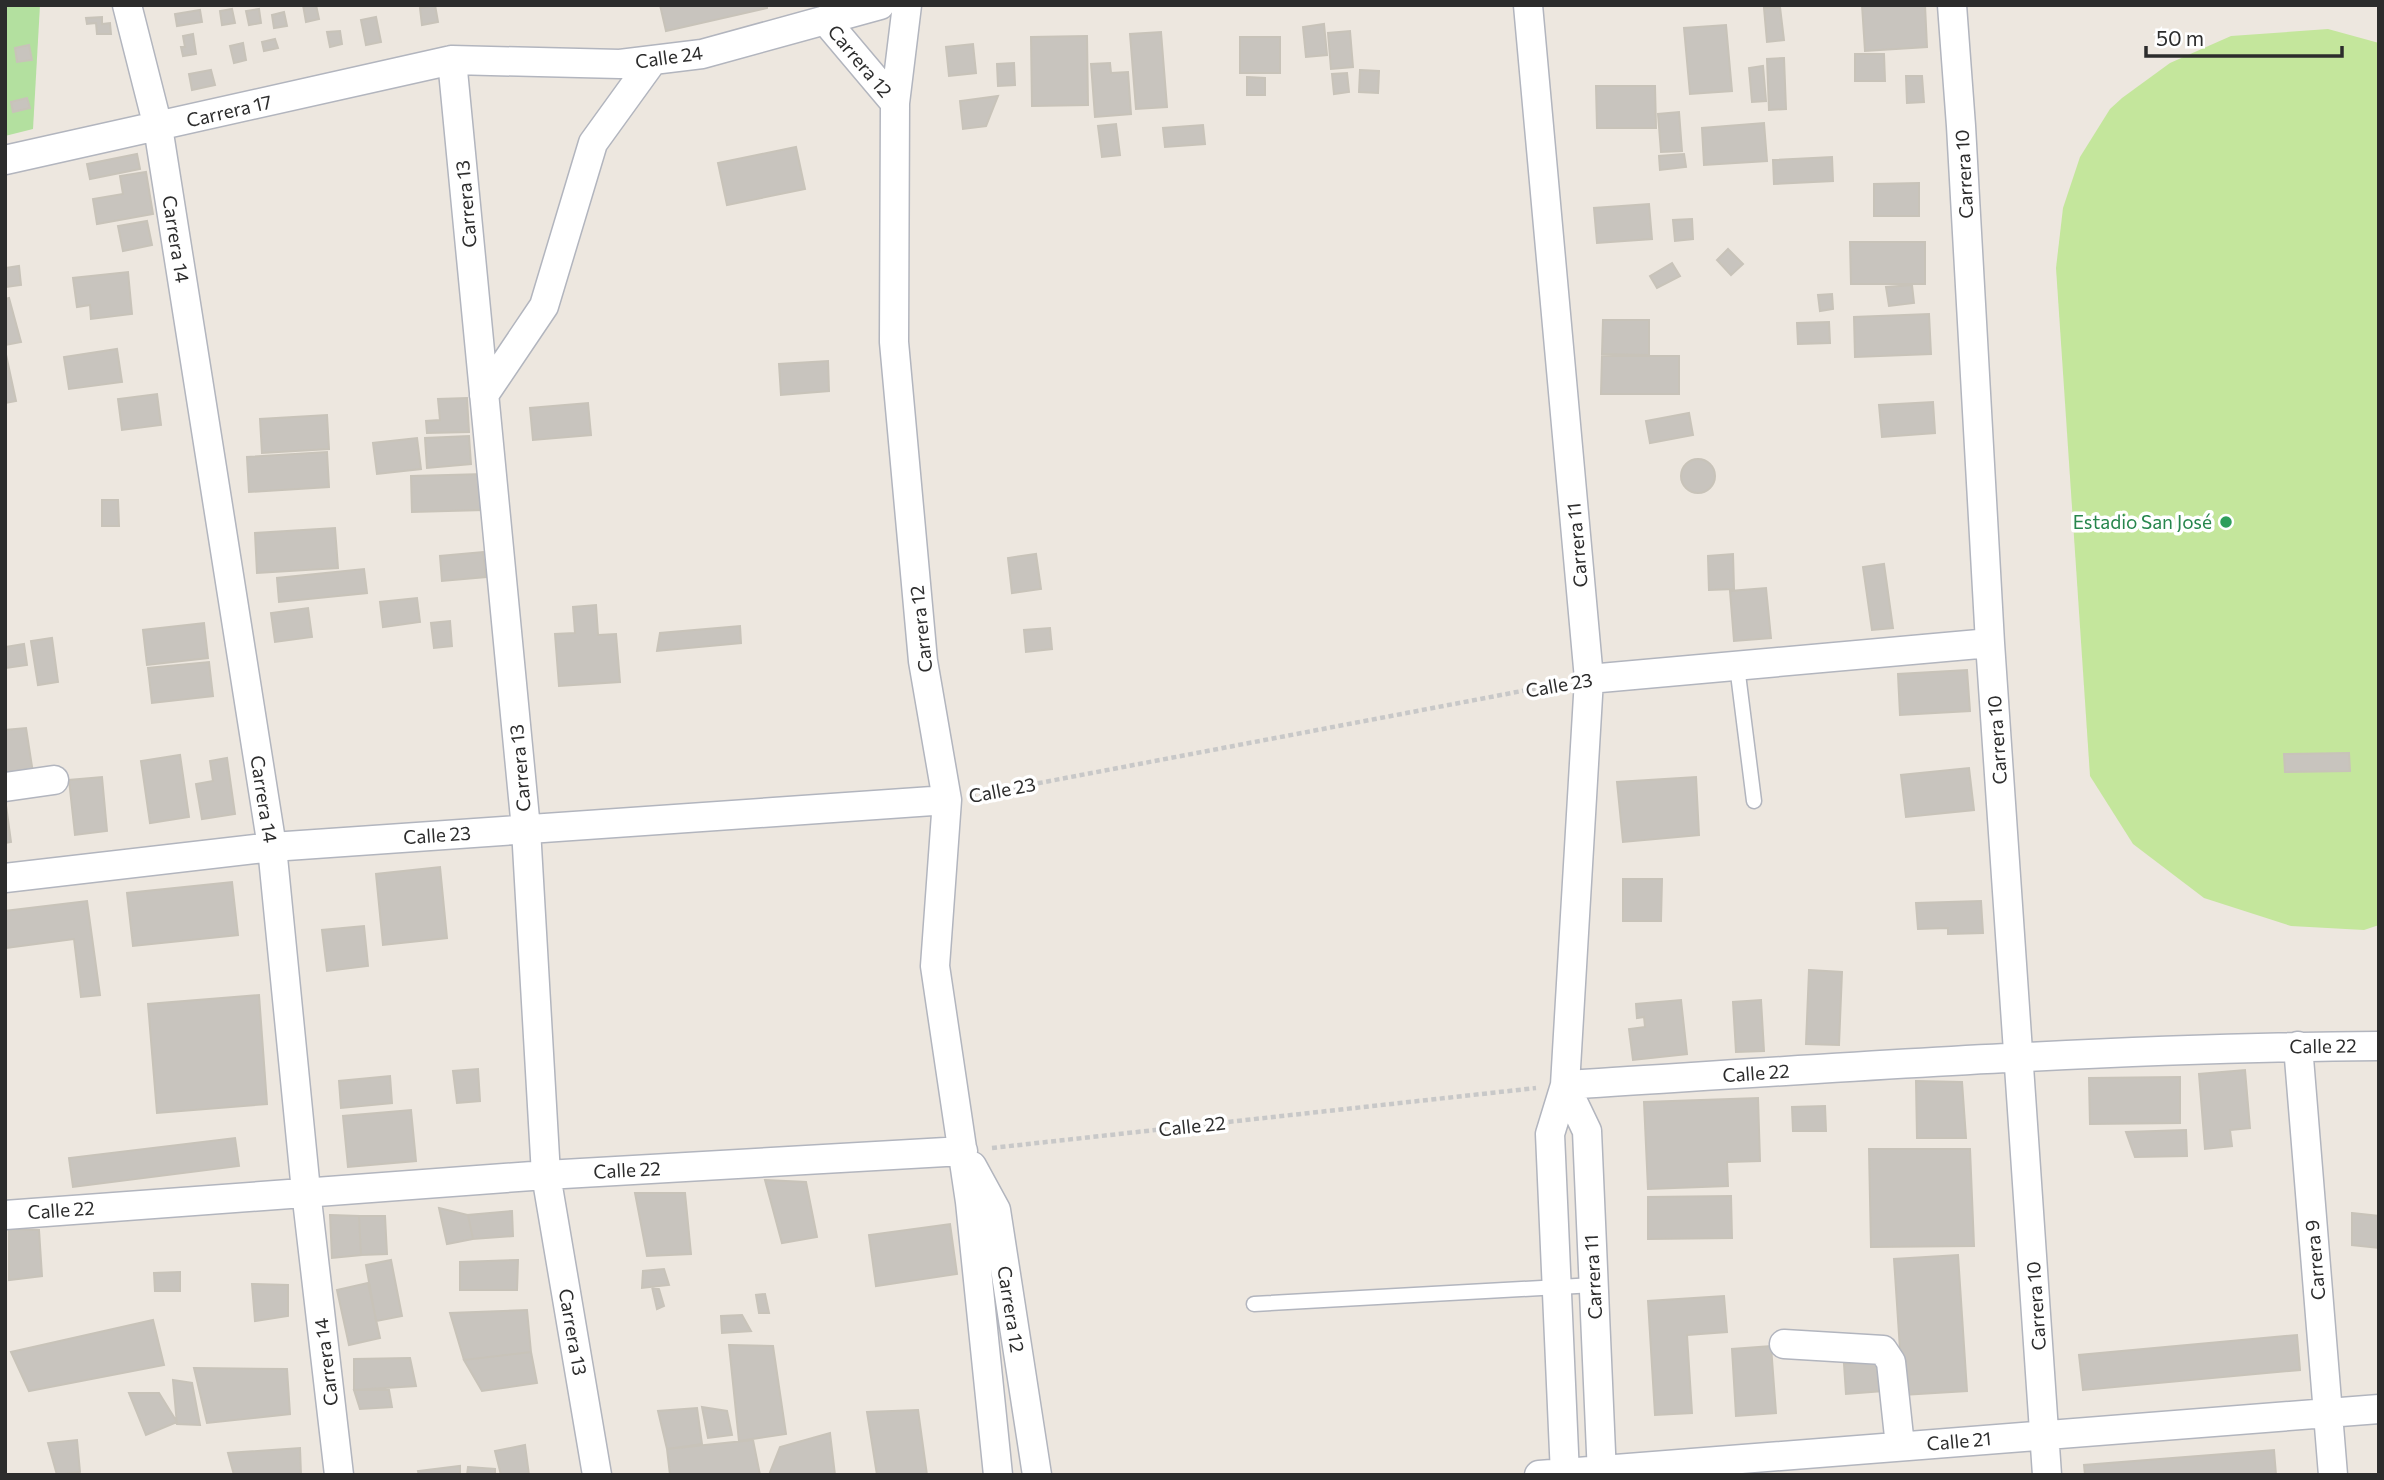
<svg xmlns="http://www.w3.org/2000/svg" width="2384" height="1480" viewBox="0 0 2384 1480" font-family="Commissioner,sans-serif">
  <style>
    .grass { fill: #b3e09f }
    .pitch { fill: #c4e69c }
    .building { fill: #c8c4be; stroke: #c8c3b9; stroke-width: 2 }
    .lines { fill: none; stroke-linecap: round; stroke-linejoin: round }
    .lane-casing { stroke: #b2b5be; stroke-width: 17 }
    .street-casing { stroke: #b2b5be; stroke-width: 31 }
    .path { stroke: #c8c8c8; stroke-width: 4.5; stroke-dasharray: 5 3.5; stroke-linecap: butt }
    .lane { stroke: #fff; stroke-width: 14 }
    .street { stroke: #fff; stroke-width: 28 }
    .leisure-dot { fill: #2e9e5b; stroke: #fff; stroke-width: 2.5 }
    .labels { text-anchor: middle; stroke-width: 7; stroke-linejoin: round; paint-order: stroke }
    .street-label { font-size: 19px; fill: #2c2c2c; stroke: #fff }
    .leisure-label { font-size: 19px; fill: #27864d; stroke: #fff; text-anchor: end }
  </style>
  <rect width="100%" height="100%" fill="#ede7df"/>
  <path class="grass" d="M 5,5 L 40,5 L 33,129 L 5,136 Z"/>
  <path class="pitch" d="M 2328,29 L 2379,43 L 2379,925 L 2364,930 L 2291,926 L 2204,898 L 2133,844 L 2090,776 L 2056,268 L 2063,208 L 2080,157 L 2110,109 L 2122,98 L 2170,63 L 2231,36 Z"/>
  <path class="building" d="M 303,5 L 316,5 L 319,19 L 306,22 Z
    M 435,5 L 438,22 L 422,25 L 420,8 Z
    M 660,5 L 767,5 L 767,8 L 666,31 Z
    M 1862,5 L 1925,5 L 1927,47 L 1865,51 Z
    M 1780,7 L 1784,40 L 1767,42 L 1764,8 Z
    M 232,9 L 235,23 L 222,25 L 220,11 Z
    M 259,9 L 261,23 L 249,25 L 246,11 Z
    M 200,10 L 202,22 L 177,26 L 175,14 Z
    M 284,12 L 287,26 L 274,28 L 272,15 Z
    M 102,17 L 102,24 L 110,23 L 111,34 L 97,34 L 96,23 L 87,24 L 86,18 Z
    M 376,17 L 381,42 L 366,45 L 361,20 Z
    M 1324,24 L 1327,55 L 1306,57 L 1303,27 Z
    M 1726,25 L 1732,91 L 1690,94 L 1684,28 Z
    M 340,31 L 342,44 L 330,47 L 327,32 Z
    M 1350,31 L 1353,67 L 1331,69 L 1328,33 Z
    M 1161,32 L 1167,107 L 1136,109 L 1130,34 Z
    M 193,34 L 196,54 L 183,56 L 181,47 L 185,47 L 183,36 Z
    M 1087,36 L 1088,105 L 1032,106 L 1031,37 Z
    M 1240,37 L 1280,37 L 1280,73 L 1240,73 Z
    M 275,39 L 278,48 L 264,51 L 262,42 Z
    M 243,43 L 246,60 L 234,63 L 230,46 Z
    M 973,44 L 976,73 L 949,76 L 946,47 Z
    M 29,45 L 32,60 L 17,62 L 15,48 Z
    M 1855,54 L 1884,54 L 1885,81 L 1855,81 Z
    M 1784,58 L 1786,109 L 1769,110 L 1767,59 Z
    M 1014,63 L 1015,85 L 998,86 L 997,64 Z
    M 1110,63 L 1111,73 L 1128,72 L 1131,114 L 1095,117 L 1091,64 Z
    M 1763,66 L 1766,101 L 1752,102 L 1749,68 Z
    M 211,70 L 215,85 L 192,90 L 189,74 Z
    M 1360,70 L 1379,71 L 1378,93 L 1359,92 Z
    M 1347,73 L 1349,92 L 1334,94 L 1332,74 Z
    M 1906,76 L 1922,76 L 1924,102 L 1907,103 Z
    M 1247,77 L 1265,78 L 1265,95 L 1247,95 Z
    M 1596,86 L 1655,86 L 1656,128 L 1597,128 Z
    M 998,96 L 986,126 L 963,129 L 960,101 Z
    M 27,98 L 30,108 L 13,112 L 11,102 Z
    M 1679,112 L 1682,151 L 1661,152 L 1658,114 Z
    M 1764,123 L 1767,161 L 1704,165 L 1702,128 Z
    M 1116,124 L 1120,155 L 1102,157 L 1098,126 Z
    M 1203,125 L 1205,144 L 1165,147 L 1163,128 Z
    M 796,147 L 805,189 L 727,205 L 718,163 Z
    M 137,154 L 140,169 L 90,179 L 87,164 Z
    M 1684,154 L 1686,167 L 1660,170 L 1659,156 Z
    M 1832,157 L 1833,181 L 1774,184 L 1773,160 Z
    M 146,172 L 153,214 L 97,224 L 93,199 L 123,194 L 120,176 Z
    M 1919,183 L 1919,216 L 1874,216 L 1874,184 Z
    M 1649,204 L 1652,239 L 1597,243 L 1594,208 Z
    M 1692,219 L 1693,239 L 1675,241 L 1673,220 Z
    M 147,221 L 152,245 L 123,251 L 118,226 Z
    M 1850,242 L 1925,242 L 1925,284 L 1851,284 Z
    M 1728,249 L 1743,264 L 1731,275 L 1717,260 Z
    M 1672,263 L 1680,276 L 1657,288 L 1650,276 Z
    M 19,266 L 21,285 L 5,287 L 5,268 Z
    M 128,272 L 132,314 L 91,319 L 90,305 L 77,307 L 73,278 Z
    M 1912,285 L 1914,303 L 1889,306 L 1886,287 Z
    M 1832,294 L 1833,309 L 1820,311 L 1818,295 Z
    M 9,298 L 21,342 L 5,345 L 5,299 Z
    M 1929,314 L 1931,354 L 1855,357 L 1854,317 Z
    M 1603,320 L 1649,320 L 1649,355 L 1602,354 Z
    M 1829,322 L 1830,343 L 1798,344 L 1797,323 Z
    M 117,349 L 122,382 L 69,389 L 64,357 Z
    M 5,350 L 16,401 L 5,403 Z
    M 1602,356 L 1679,356 L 1679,394 L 1601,394 Z
    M 828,361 L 829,391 L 781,395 L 779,364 Z
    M 157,394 L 161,425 L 122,430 L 118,399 Z
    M 467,398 L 469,432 L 427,433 L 426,421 L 440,420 L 438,399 Z
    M 1933,402 L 1935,433 L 1882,437 L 1879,405 Z
    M 588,403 L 591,435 L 533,440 L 530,408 Z
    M 1689,413 L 1693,435 L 1650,443 L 1646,421 Z
    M 327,415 L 329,449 L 262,453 L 260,419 Z
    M 469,436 L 471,464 L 427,468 L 425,438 Z
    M 417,438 L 421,469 L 377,474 L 373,443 Z
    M 327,452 L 329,487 L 249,492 L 247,457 Z
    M1681 476a17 17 0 1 1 34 0a17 17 0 1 1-34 0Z
    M 484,474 L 484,510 L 412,512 L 411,476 Z
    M 102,500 L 118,500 L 119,526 L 102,526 Z
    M 335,528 L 338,568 L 257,573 L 255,533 Z
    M 483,552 L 486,577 L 442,581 L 440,556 Z
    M 1036,554 L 1041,589 L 1012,593 L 1008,558 Z
    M 1733,554 L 1734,589 L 1709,590 L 1708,556 Z
    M 1884,564 L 1893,628 L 1872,630 L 1863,567 Z
    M 364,569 L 367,593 L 279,602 L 277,578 Z
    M 1766,588 L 1771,638 L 1734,641 L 1730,591 Z
    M 417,598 L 420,622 L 383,627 L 380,602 Z
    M 596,605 L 598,635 L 616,634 L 620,682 L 559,686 L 555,634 L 575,633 L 573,607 Z
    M 308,608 L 312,637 L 275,642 L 271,613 Z
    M 450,621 L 452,646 L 434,648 L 431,623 Z
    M 204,623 L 208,658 L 147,665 L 143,630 Z
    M 740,626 L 741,643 L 657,651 L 660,633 Z
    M 1050,628 L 1052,649 L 1026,652 L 1024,630 Z
    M 52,638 L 58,682 L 38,685 L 31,641 Z
    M 24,644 L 27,665 L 5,668 L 5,647 Z
    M 209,662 L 213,696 L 152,703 L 148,668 Z
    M 1967,670 L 1970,711 L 1900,715 L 1898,674 Z
    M 26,728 L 33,773 L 5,777 L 5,730 Z
    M 2349,753 L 2350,771 L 2285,772 L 2284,754 Z
    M 180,755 L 189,817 L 150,823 L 141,761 Z
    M 227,758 L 235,814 L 202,819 L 196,784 L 213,781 L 210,761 Z
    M 1969,768 L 1974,810 L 1906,817 L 1901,775 Z
    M 102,777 L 107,831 L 75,835 L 69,780 Z
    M 1696,777 L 1699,835 L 1623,842 L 1617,782 Z
    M 5,798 L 11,842 L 5,843 Z
    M 440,867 L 447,938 L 383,945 L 376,874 Z
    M 1623,879 L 1662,879 L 1661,921 L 1623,921 Z
    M 232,882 L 238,935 L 133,946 L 127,893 Z
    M 87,901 L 100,995 L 81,997 L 74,939 L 5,948 L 5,911 Z
    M 1981,901 L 1983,933 L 1948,934 L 1948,928 L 1918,929 L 1916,903 Z
    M 364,926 L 368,966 L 327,971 L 322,930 Z
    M 1809,970 L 1842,972 L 1839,1045 L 1806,1044 Z
    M 259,995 L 267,1104 L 157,1113 L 148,1004 Z
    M 1681,1000 L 1687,1054 L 1633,1060 L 1629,1029 L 1645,1027 L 1644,1017 L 1637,1018 L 1636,1004 Z
    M 1761,1000 L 1764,1051 L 1736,1052 L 1733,1002 Z
    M 478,1069 L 480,1101 L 457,1103 L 453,1071 Z
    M 2245,1070 L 2250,1128 L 2230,1130 L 2232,1146 L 2205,1149 L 2199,1074 Z
    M 390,1076 L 392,1103 L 341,1108 L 339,1081 Z
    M 2180,1077 L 2180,1123 L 2090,1124 L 2089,1078 Z
    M 1916,1081 L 1962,1082 L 1966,1138 L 1917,1138 Z
    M 1758,1098 L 1760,1161 L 1727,1162 L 1728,1186 L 1648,1189 L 1644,1102 Z
    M 1825,1106 L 1826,1131 L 1793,1131 L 1792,1107 Z
    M 411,1110 L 416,1161 L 348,1167 L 343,1116 Z
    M 2186,1130 L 2187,1156 L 2135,1157 L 2126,1132 Z
    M 235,1138 L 239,1166 L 73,1187 L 69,1158 Z
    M 1869,1149 L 1970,1149 L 1974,1246 L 1871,1247 Z
    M 765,1180 L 806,1182 L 817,1237 L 782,1243 Z
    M 635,1193 L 685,1193 L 691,1254 L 647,1256 Z
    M 1731,1196 L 1732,1238 L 1648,1239 L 1648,1197 Z
    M 439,1208 L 468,1215 L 473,1239 L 447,1244 Z
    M 512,1211 L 513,1236 L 473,1239 L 468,1215 Z
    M 2352,1213 L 2379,1216 L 2379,1248 L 2352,1245 Z
    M 330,1215 L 359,1216 L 361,1255 L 332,1258 Z
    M 359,1216 L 385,1216 L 387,1254 L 361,1255 Z
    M 950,1224 L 957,1274 L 876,1286 L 869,1235 Z
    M 9,1229 L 39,1230 L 42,1276 L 9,1280 Z
    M 1958,1255 L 1967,1391 L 1903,1395 L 1894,1259 Z
    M 391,1260 L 402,1316 L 376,1321 L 366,1265 Z
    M 518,1260 L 517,1290 L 460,1290 L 460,1262 Z
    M 664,1269 L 669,1285 L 642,1288 L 643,1271 Z
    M 180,1272 L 180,1291 L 155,1291 L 154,1273 Z
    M 368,1283 L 380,1338 L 349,1345 L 337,1290 Z
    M 252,1284 L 288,1285 L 288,1316 L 255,1321 Z
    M 652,1287 L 659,1289 L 664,1306 L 657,1309 Z
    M 765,1294 L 769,1313 L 759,1313 L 756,1295 Z
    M 1724,1296 L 1727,1332 L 1687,1335 L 1692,1413 L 1655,1415 L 1648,1301 Z
    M 527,1310 L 531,1352 L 464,1360 L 450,1313 Z
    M 742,1315 L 751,1331 L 722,1333 L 721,1316 Z
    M 153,1320 L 164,1365 L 29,1391 L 11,1352 Z
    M 2297,1335 L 2300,1370 L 2083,1390 L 2079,1355 Z
    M 729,1345 L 773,1346 L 786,1434 L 739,1441 Z
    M 1771,1346 L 1776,1413 L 1736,1416 L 1732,1349 Z
    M 531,1352 L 537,1383 L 482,1391 L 464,1360 Z
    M 410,1358 L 416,1386 L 354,1390 L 354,1359 Z
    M 1881,1361 L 1883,1391 L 1846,1394 L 1844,1364 Z
    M 194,1368 L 287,1369 L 290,1414 L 207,1423 Z
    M 173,1380 L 192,1383 L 200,1425 L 177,1424 Z
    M 354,1390 L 389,1390 L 392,1407 L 360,1409 Z
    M 129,1393 L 159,1393 L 177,1422 L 146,1435 Z
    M 702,1407 L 727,1411 L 732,1435 L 708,1438 Z
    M 697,1408 L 702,1444 L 667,1449 L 658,1411 Z
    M 918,1410 L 927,1475 L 877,1475 L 867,1412 Z
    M 830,1433 L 835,1475 L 769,1475 L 780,1447 Z
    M 77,1440 L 80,1472 L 57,1475 L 48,1443 Z
    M 753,1440 L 760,1475 L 670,1475 L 667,1449 Z
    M 525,1445 L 529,1475 L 501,1475 L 495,1451 Z
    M 300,1448 L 301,1475 L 234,1475 L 228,1453 Z
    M 2274,1450 L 2276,1475 L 2085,1475 L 2084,1465 Z
    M 460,1466 L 460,1475 L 419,1475 L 418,1471 Z
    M 468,1467 L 495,1469 L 495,1475 L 467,1475 Z"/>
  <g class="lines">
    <defs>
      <path id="lane" d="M 1737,666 L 1754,801
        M 1254,1304 L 1594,1285"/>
      <path id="street" d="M 127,5 L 158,127 L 272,847 L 306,1191 L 339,1475
        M 907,5 L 895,103 L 894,342 L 923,661 L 947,800 L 935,966 L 970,1202 L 998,1475
        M 1528,5 L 1589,679 L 1565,1085 L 1550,1134 L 1565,1475
        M 1952,5 L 1961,126 L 1990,643 L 2047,1475
        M 825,20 L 895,103
        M 452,60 L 526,829 L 546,1175 L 597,1475
        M 5,160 L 452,60 L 620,64 L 702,54 L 880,5
        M 484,395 L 544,306 L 593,143 L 653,60
        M 1589,679 L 1990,643
        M 5,787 L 54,780
        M 5,878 L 272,847 L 947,800
        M 2298,1046 L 2333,1475
        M 1565,1085 C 1836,1068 2107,1048 2379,1046
        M 1565,1085 L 1587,1131 L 1602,1475
        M 972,1166 L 996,1210 L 1037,1475
        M 5,1215 L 546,1175 L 963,1151
        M 1784,1344 L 1883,1350 L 1891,1362 L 1900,1446
        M 1539,1475 L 2379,1409"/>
    </defs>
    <use href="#lane" class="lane-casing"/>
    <use href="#street" class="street-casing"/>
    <path class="path" d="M 971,796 L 1564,683
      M 992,1148 L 1536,1088"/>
    <use href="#lane" class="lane"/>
    <use href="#street" class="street"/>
  </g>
  <circle class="leisure-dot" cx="2226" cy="522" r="7"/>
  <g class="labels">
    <g class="street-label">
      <text transform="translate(669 57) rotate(-8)" y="7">Calle 24</text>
      <text transform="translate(860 61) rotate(50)" y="7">Carrera 12</text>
      <text transform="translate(229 111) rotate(-13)" y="7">Carrera 17</text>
      <text transform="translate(1964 174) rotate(-93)" y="7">Carrera 10</text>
      <text transform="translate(466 204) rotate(-95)" y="7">Carrera 13</text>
      <text transform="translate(176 239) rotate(81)" y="7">Carrera 14</text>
      <text transform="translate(1577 545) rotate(-95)" y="7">Carrera 11</text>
      <text transform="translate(921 629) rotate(-96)" y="7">Carrera 12</text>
      <text transform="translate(1559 685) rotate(-10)" y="7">Calle 23</text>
      <text transform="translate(1997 740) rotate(-94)" y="7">Carrera 10</text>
      <text transform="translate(520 768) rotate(-95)" y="7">Carrera 13</text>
      <text transform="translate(1002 790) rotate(-11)" y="7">Calle 23</text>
      <text transform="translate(264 799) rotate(81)" y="7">Carrera 14</text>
      <text transform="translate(437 835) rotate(-4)" y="7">Calle 23</text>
      <text transform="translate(2323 1046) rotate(-1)" y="7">Calle 22</text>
      <text transform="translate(1756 1073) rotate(-4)" y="7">Calle 22</text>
      <text transform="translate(1192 1126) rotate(-6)" y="7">Calle 22</text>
      <text transform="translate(627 1170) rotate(-3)" y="7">Calle 22</text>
      <text transform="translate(61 1210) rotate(-4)" y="7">Calle 22</text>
      <text transform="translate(2315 1260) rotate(-95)" y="7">Carrera 9</text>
      <text transform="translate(1593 1277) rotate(-93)" y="7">Carrera 11</text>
      <text transform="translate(2036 1306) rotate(-94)" y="7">Carrera 10</text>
      <text transform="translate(1011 1309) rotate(81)" y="7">Carrera 12</text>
      <text transform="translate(573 1332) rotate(80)" y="7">Carrera 13</text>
      <text transform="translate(326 1362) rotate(-97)" y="7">Carrera 14</text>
      <text transform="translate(1959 1441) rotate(-5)" y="7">Calle 21</text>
    </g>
    <g class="leisure-label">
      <text x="2212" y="529">Estadio San José</text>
    </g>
  </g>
  <rect width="2384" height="1480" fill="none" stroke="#2c2c2c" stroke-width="14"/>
  <path d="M2146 46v10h196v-10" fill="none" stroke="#2c2c2c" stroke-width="3.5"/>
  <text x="2156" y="46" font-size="21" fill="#2c2c2c" stroke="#ffffff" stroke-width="5" paint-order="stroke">50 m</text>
</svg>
